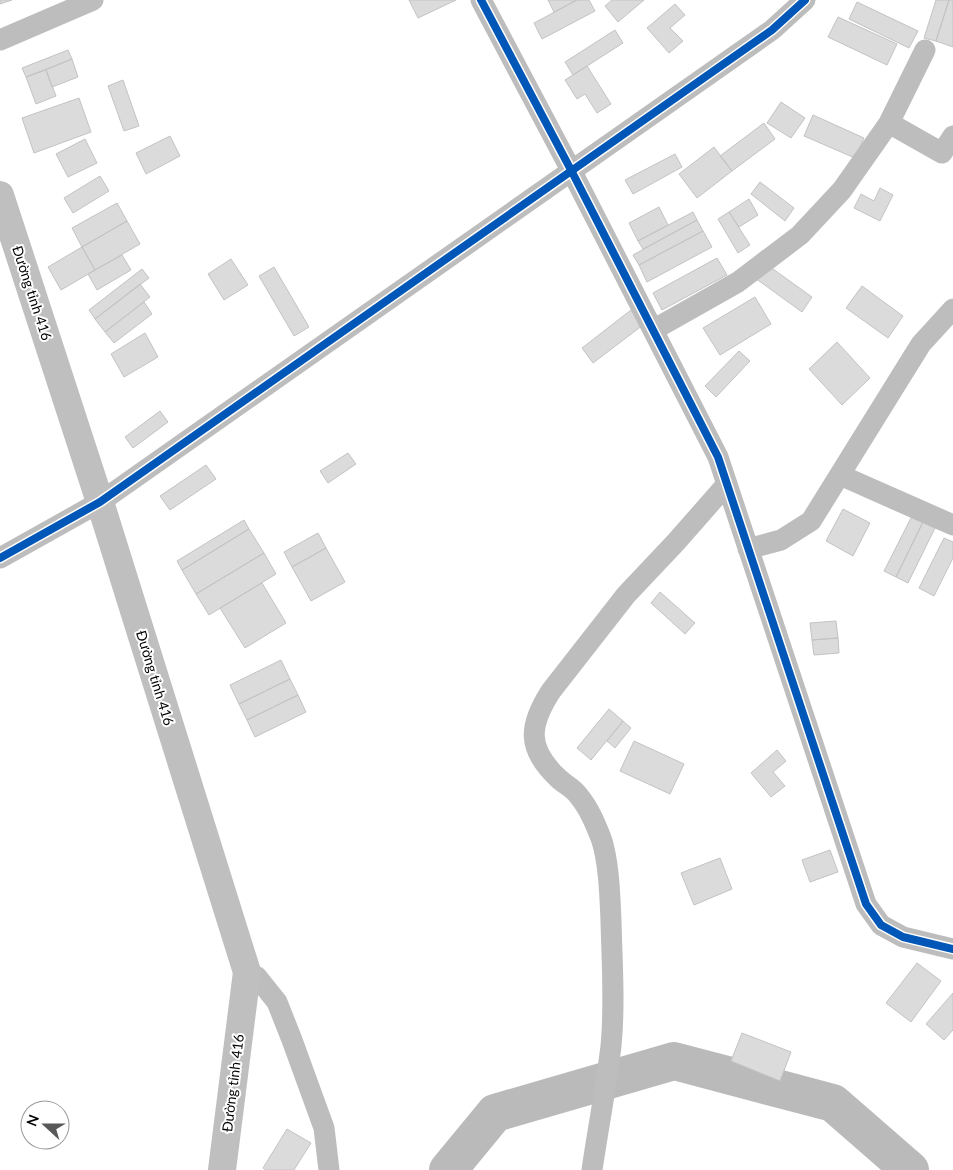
<svg xmlns="http://www.w3.org/2000/svg" width="953" height="1170" viewBox="0 0 953 1170" font-family="Lato,sans-serif">
  <style>
    .lines { fill: none; stroke-linecap: round; stroke-linejoin: round }
    .river { stroke: #bababa; stroke-width: 38 }
    .building { fill: #dbdbdb; stroke: #c3c3c3 }
    .minor { stroke: #bdbdbd; stroke-width: 21 }
    .secondary { stroke: #bfbfbf; stroke-width: 28 }
    .cycleway-casing { stroke: #fff; stroke-width: 11 }
    .cycleway { stroke: #0057b8; stroke-width: 8 }
    .labels { text-anchor: middle; stroke-width: 4; stroke-linejoin: round; paint-order: stroke }
    .street-label { font-size: 14px; fill: #000; stroke: #fff }
  </style>
  <rect width="100%" height="100%" fill="#fff"/>
  <g class="lines">
    <path class="river" d="M 448,1170 L 495,1113 L 674,1061 L 833,1103 L 910,1170"/>
  </g>
  <path class="building" d="M 0,0 L 12,0 L 0,4 Z
    M 409,0 L 456,0 L 418,18 Z
    M 548,0 L 577,0 L 554,12 Z
    M 577,0 L 589,0 L 595,11 L 542,39 L 534,23 Z
    M 612,0 L 644,0 L 618,22 L 605,6 Z
    M 936,0 L 949,0 L 936,41 L 924,38 Z
    M 949,0 L 953,0 L 953,47 L 936,41 Z
    M 857,2 L 918,31 L 909,48 L 849,19 Z
    M 675,4 L 685,15 L 670,28 L 683,41 L 669,53 L 647,28 Z
    M 838,17 L 897,44 L 887,65 L 828,37 Z
    M 615,30 L 623,43 L 573,75 L 565,62 Z
    M 68,50 L 72,59 L 26,77 L 22,68 Z
    M 72,59 L 78,77 L 52,87 L 46,70 Z
    M 587,66 L 611,104 L 597,113 L 585,94 L 577,99 L 565,80 Z
    M 46,70 L 56,96 L 36,104 L 26,77 Z
    M 123,80 L 139,126 L 124,131 L 108,86 Z
    M 79,98 L 91,132 L 34,153 L 22,118 Z
    M 781,102 L 805,118 L 791,138 L 767,123 Z
    M 813,115 L 864,138 L 855,158 L 804,136 Z
    M 764,123 L 775,139 L 732,171 L 720,156 Z
    M 170,136 L 180,156 L 146,174 L 136,153 Z
    M 85,139 L 97,163 L 68,177 L 56,154 Z
    M 714,147 L 732,171 L 697,198 L 679,174 Z
    M 675,154 L 682,167 L 633,194 L 625,180 Z
    M 100,176 L 109,191 L 73,213 L 64,198 Z
    M 760,182 L 794,208 L 785,221 L 751,194 Z
    M 880,188 L 893,195 L 880,221 L 854,208 L 861,194 L 874,201 Z
    M 749,199 L 758,215 L 739,227 L 729,212 Z
    M 117,203 L 127,221 L 82,247 L 72,228 Z
    M 659,207 L 668,225 L 638,241 L 629,223 Z
    M 693,212 L 697,220 L 643,249 L 638,241 Z
    M 729,212 L 750,245 L 738,253 L 718,219 Z
    M 697,220 L 703,231 L 639,265 L 633,255 Z
    M 127,221 L 140,244 L 95,270 L 82,247 Z
    M 703,231 L 712,247 L 647,282 L 639,265 Z
    M 82,247 L 95,270 L 61,290 L 48,267 Z
    M 122,255 L 131,270 L 97,290 L 88,274 Z
    M 717,258 L 727,275 L 662,310 L 653,293 Z
    M 231,259 L 248,285 L 224,300 L 208,274 Z
    M 766,264 L 812,297 L 802,312 L 755,278 Z
    M 274,267 L 309,327 L 294,336 L 259,276 Z
    M 142,269 L 149,278 L 95,319 L 89,310 Z
    M 140,284 L 150,297 L 105,332 L 95,319 Z
    M 862,286 L 903,316 L 888,338 L 846,308 Z
    M 755,297 L 771,324 L 720,355 L 703,328 Z
    M 144,302 L 152,314 L 114,343 L 105,332 Z
    M 631,310 L 643,325 L 593,363 L 582,348 Z
    M 145,333 L 158,357 L 124,377 L 111,354 Z
    M 837,342 L 870,378 L 842,405 L 809,369 Z
    M 739,351 L 750,361 L 716,397 L 705,386 Z
    M 160,411 L 168,422 L 133,448 L 125,437 Z
    M 348,453 L 356,464 L 328,483 L 320,471 Z
    M 206,465 L 216,479 L 170,510 L 160,496 Z
    M 843,509 L 870,523 L 853,556 L 826,541 Z
    M 912,516 L 923,522 L 896,577 L 884,571 Z
    M 244,520 L 249,529 L 182,570 L 177,561 Z
    M 923,522 L 935,528 L 908,583 L 896,577 Z
    M 249,529 L 264,553 L 196,594 L 182,570 Z
    M 318,533 L 326,548 L 292,567 L 284,552 Z
    M 944,538 L 953,542 L 953,558 L 934,596 L 919,588 Z
    M 326,548 L 345,582 L 311,601 L 292,567 Z
    M 264,553 L 276,574 L 209,615 L 196,594 Z
    M 262,583 L 286,623 L 245,648 L 220,608 Z
    M 660,592 L 695,623 L 685,634 L 651,603 Z
    M 836,621 L 838,638 L 812,640 L 810,623 Z
    M 838,638 L 839,653 L 814,655 L 812,640 Z
    M 281,660 L 290,679 L 239,704 L 230,685 Z
    M 290,679 L 298,695 L 247,720 L 239,704 Z
    M 298,695 L 306,712 L 255,737 L 247,720 Z
    M 609,709 L 623,721 L 591,760 L 577,748 Z
    M 623,721 L 631,728 L 615,748 L 607,741 Z
    M 634,741 L 684,764 L 670,794 L 620,771 Z
    M 777,750 L 786,761 L 773,772 L 785,786 L 771,797 L 751,773 Z
    M 830,850 L 838,872 L 810,882 L 802,860 Z
    M 720,858 L 732,889 L 694,905 L 681,873 Z
    M 917,963 L 941,981 L 911,1022 L 886,1003 Z
    M 953,993 L 953,1030 L 944,1040 L 926,1024 Z
    M 742,1033 L 791,1052 L 780,1081 L 731,1061 Z
    M 287,1129 L 311,1143 L 294,1170 L 266,1170 L 263,1168 Z"/>
  <g class="lines">
    <path class="minor" d="M 481,0 L 571,170 L 718,457 L 866,904 L 881,925 L 903,937 L 953,949
      M 0,40 L 93,0
      M 889,123 L 942,153 L 953,136
      M 653,330 L 738,282 L 800,235 L 842,190 L 889,123 L 925,50
      M 840,475 L 953,525
      M 748,549 L 781,540 L 811,521 L 921,344 L 953,309
      M 0,558 L 100,502 L 772,30 L 805,0
      M 247,972 L 257,977 L 277,1002 L 292,1040 L 324,1128 L 329,1170
      M 592,1170 C 598,1129 606,1088 611,1046 C 615,1005 612,962 611,921 C 610,897 609,861 601,838 C 595,823 589,808 578,795 C 573,788 564,784 558,778 C 526,748 529,725 551,691 L 626,595 L 676,542 L 727,484"/>
    <path class="secondary" d="M 0,195 L 100,502 L 247,972 L 222,1170"/>
    <defs>
      <path id="cycleway" d="M 481,0 L 571,170 L 718,457 L 866,904 L 881,925 L 903,937 L 953,949
        M 0,558 L 100,502 L 772,30 L 805,0"/>
    </defs>
    <use href="#cycleway" class="cycleway-casing"/>
    <use href="#cycleway" class="cycleway"/>
  </g>
  <g class="labels">
    <g class="street-label">
      <text transform="translate(32 293) rotate(72)" y="5">Đường tỉnh 416</text>
      <text transform="translate(155 678) rotate(73)" y="5">Đường tỉnh 416</text>
      <text transform="translate(233 1083) rotate(-83)" y="5">Đường tỉnh 416</text>
    </g>
  </g>
  <g transform="translate(45 1125) rotate(291)"><circle r="24" fill="#ffffff" stroke="#999999"/>
  <path d="M0-4L9 19L0 12L-9 19Z" fill="#595959"/>
  <text y="-8" font-size="14" font-weight="bold" text-anchor="middle" fill="#000000">N</text>
  </g>
</svg>
